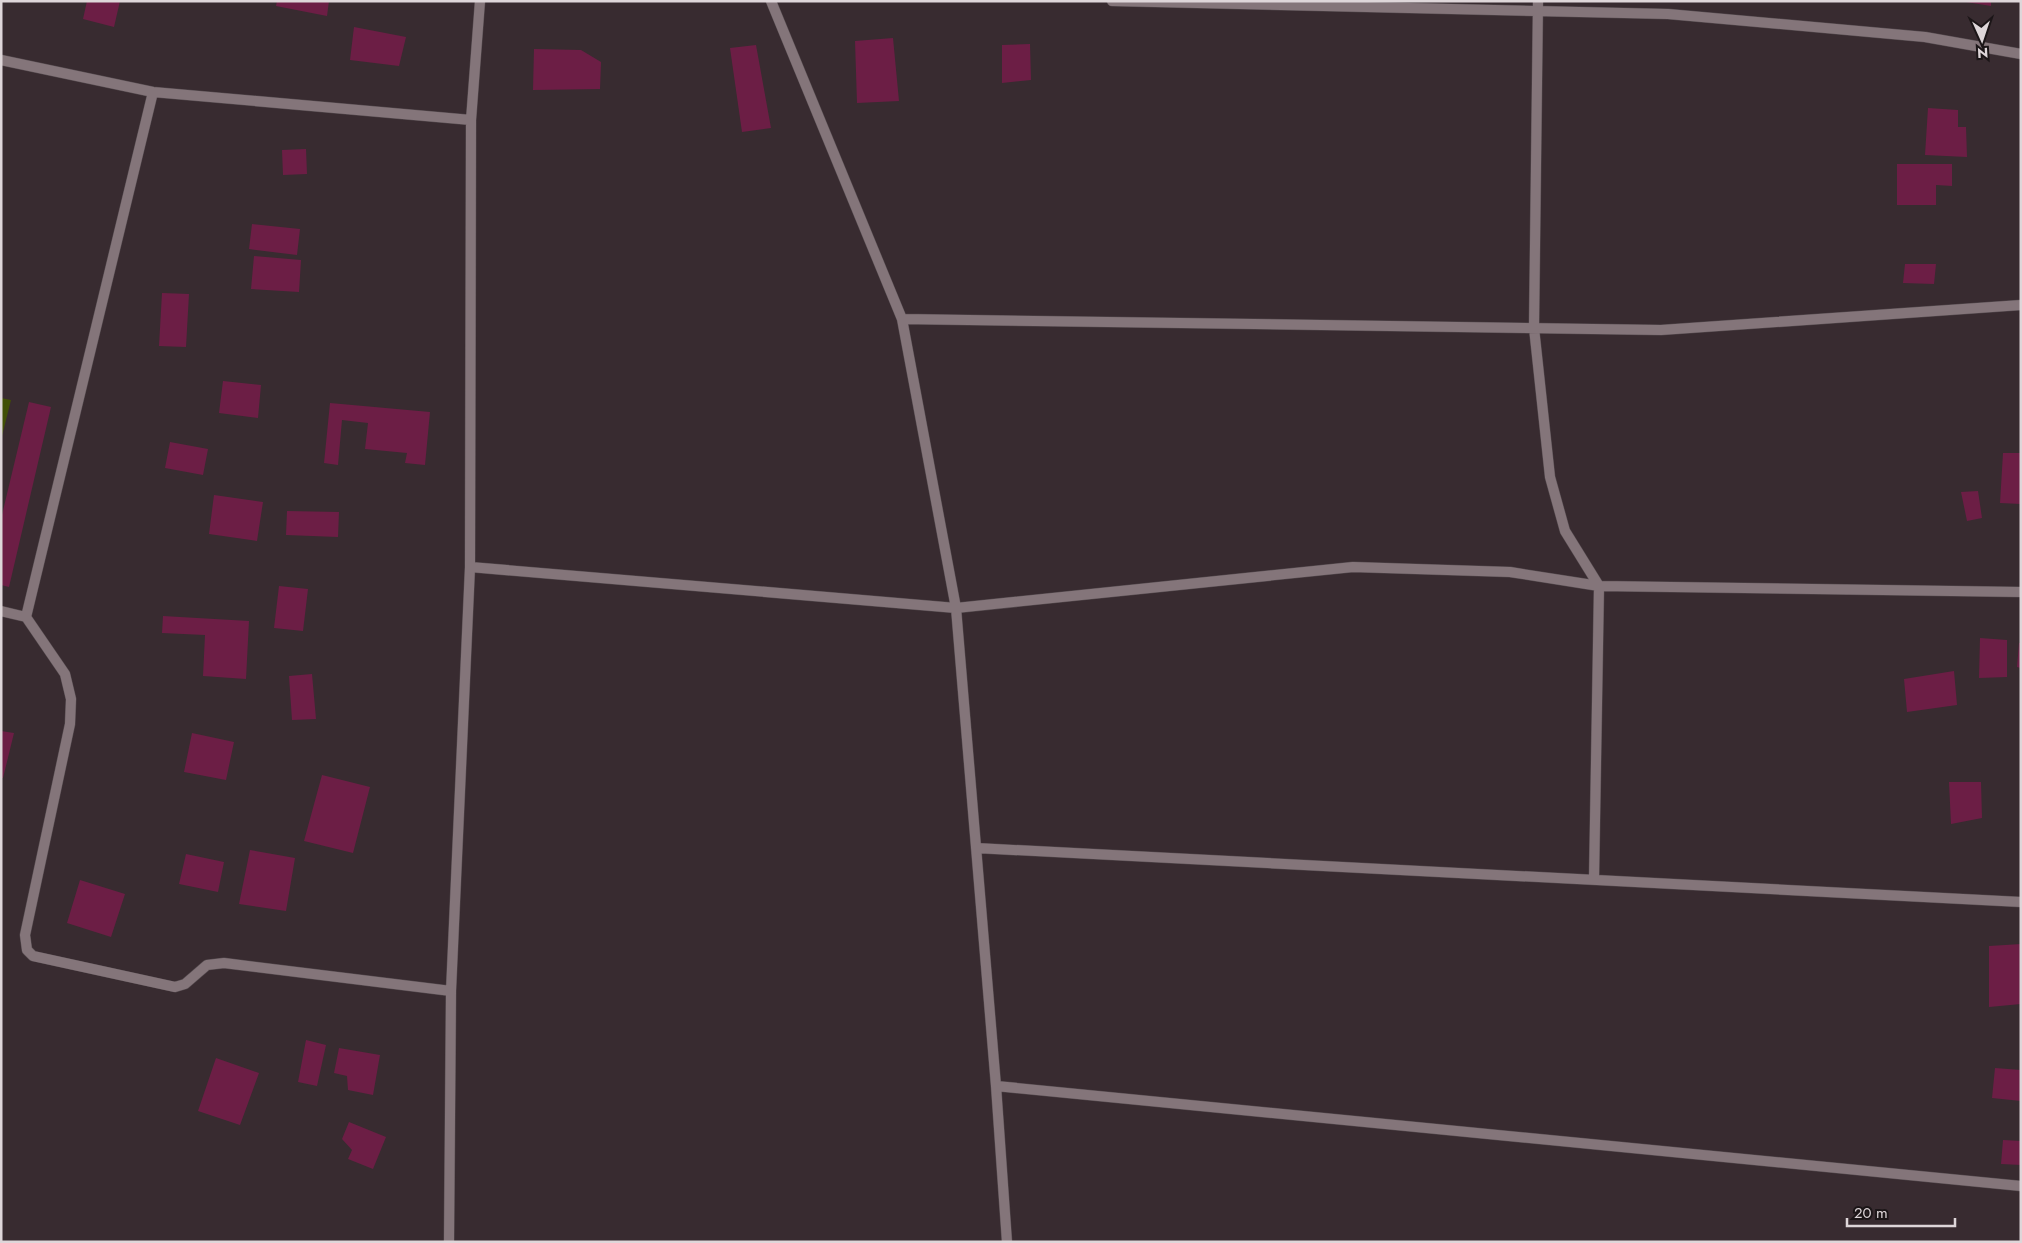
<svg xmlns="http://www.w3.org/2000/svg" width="2022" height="1243" viewBox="0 0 2022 1243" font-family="Jost,sans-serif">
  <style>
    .green { fill: #414f06 }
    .building { fill: #6c1e45 }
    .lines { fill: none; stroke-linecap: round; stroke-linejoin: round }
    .street-casing { stroke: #544a4e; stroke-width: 11 }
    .street { stroke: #84757a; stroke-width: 10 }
  </style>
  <rect width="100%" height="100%" fill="#382b30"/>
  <path class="green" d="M 1,398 L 11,400 L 1,440 Z"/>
  <path class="building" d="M 87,1 L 120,1 L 114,27 L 83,19 Z
    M 277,1 L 329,1 L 327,16 L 276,6 Z
    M 1960,1 L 1991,1 L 1991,6 Z
    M 354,27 L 406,37 L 399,66 L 350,60 Z
    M 893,38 L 899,101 L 857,103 L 855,41 Z
    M 1030,44 L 1031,80 L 1002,83 L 1002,45 Z
    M 756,45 L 771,128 L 742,132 L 730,48 Z
    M 534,49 L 581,50 L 601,62 L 600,89 L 533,90 Z
    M 1928,108 L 1958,110 L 1958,127 L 1966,127 L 1967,157 L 1925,155 Z
    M 306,149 L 307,174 L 283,175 L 282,150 Z
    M 1897,164 L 1952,164 L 1952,186 L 1936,185 L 1936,205 L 1897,205 Z
    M 252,224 L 300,229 L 297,255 L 249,249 Z
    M 254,256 L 301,260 L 299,292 L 251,289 Z
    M 1905,264 L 1936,264 L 1934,284 L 1903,283 Z
    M 162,293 L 189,294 L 186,347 L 159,346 Z
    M 223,381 L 261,385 L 258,418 L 219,413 Z
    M 29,402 L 51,407 L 9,587 L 1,585 L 1,519 Z
    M 330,403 L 430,412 L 425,465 L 405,463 L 407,453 L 365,449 L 368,423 L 342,420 L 338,465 L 324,463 Z
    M 170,442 L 208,449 L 203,475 L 165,468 Z
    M 2003,453 L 2021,453 L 2021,504 L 2000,503 Z
    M 1978,491 L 1982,518 L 1967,521 L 1961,492 Z
    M 214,495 L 263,502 L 257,541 L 209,534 Z
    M 287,511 L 339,512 L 338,537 L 286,535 Z
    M 279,586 L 308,589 L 303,631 L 274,628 Z
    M 163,616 L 249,621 L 246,679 L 203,676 L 205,635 L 162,633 Z
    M 1980,638 L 2007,640 L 2007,677 L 1979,678 Z
    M 2019,643 L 2021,643 L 2021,668 L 2017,667 Z
    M 1954,671 L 1957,705 L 1907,712 L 1904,679 Z
    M 312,674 L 316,719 L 292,720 L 289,676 Z
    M 1,731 L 14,733 L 3,778 L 1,778 Z
    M 192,733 L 234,742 L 226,780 L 184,772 Z
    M 322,775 L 370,787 L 353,853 L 304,841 Z
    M 1949,782 L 1981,782 L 1982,818 L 1951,824 Z
    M 250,850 L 295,858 L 286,911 L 239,904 Z
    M 186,854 L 224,862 L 218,892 L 179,884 Z
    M 80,880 L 125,894 L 111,937 L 67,923 Z
    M 2021,944 L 2021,1004 L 1989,1007 L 1989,946 Z
    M 306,1040 L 326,1045 L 317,1086 L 298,1082 Z
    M 339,1048 L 380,1055 L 373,1095 L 348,1090 L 347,1076 L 334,1073 Z
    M 216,1058 L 259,1073 L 240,1125 L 198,1111 Z
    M 1995,1068 L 2021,1070 L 2021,1101 L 1992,1098 Z
    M 349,1122 L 386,1137 L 373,1169 L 348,1159 L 352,1150 L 342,1139 Z
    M 2003,1140 L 2021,1141 L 2021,1165 L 2001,1164 Z"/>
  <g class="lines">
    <defs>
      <path id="street" d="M 771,1 L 902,319 L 956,608 L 996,1086 L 1007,1242
        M 1112,1 L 1668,14 L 1925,37 L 2021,54
        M 1538,1 L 1534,328 L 1550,477 L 1565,531 L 1599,586 L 1594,880
        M 1,60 L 153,92 L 471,120
        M 902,319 L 1661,330 L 2021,305
        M 470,567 L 956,608 L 1353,567 L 1510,572 L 1599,586 L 2021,592
        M 1,611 L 26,617 L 65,674 L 71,699 L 70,724 L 25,935 L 27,950 L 33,956 L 175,987 L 185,984 L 207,965 L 224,963 L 451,991
        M 26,617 L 153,92
        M 976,848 L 2021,902
        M 996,1086 L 2021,1186
        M 449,1242 L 451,991 L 470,567 L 471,120 L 480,1"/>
    </defs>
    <use href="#street" class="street-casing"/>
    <use href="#street" class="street"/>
  </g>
  <rect width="2022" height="1243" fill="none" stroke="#ded6d9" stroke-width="5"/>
  <g transform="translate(1982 40) rotate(177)" stroke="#1b1517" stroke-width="4" paint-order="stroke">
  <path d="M0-4L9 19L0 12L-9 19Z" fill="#ded6d9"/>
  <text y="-8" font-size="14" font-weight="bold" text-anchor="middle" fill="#ded6d9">N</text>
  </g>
  <path d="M1847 1218v8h108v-8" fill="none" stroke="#ded6d9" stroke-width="2.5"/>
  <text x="1854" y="1218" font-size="15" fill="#ded6d9" stroke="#1b1517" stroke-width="4" paint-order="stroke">20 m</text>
</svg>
